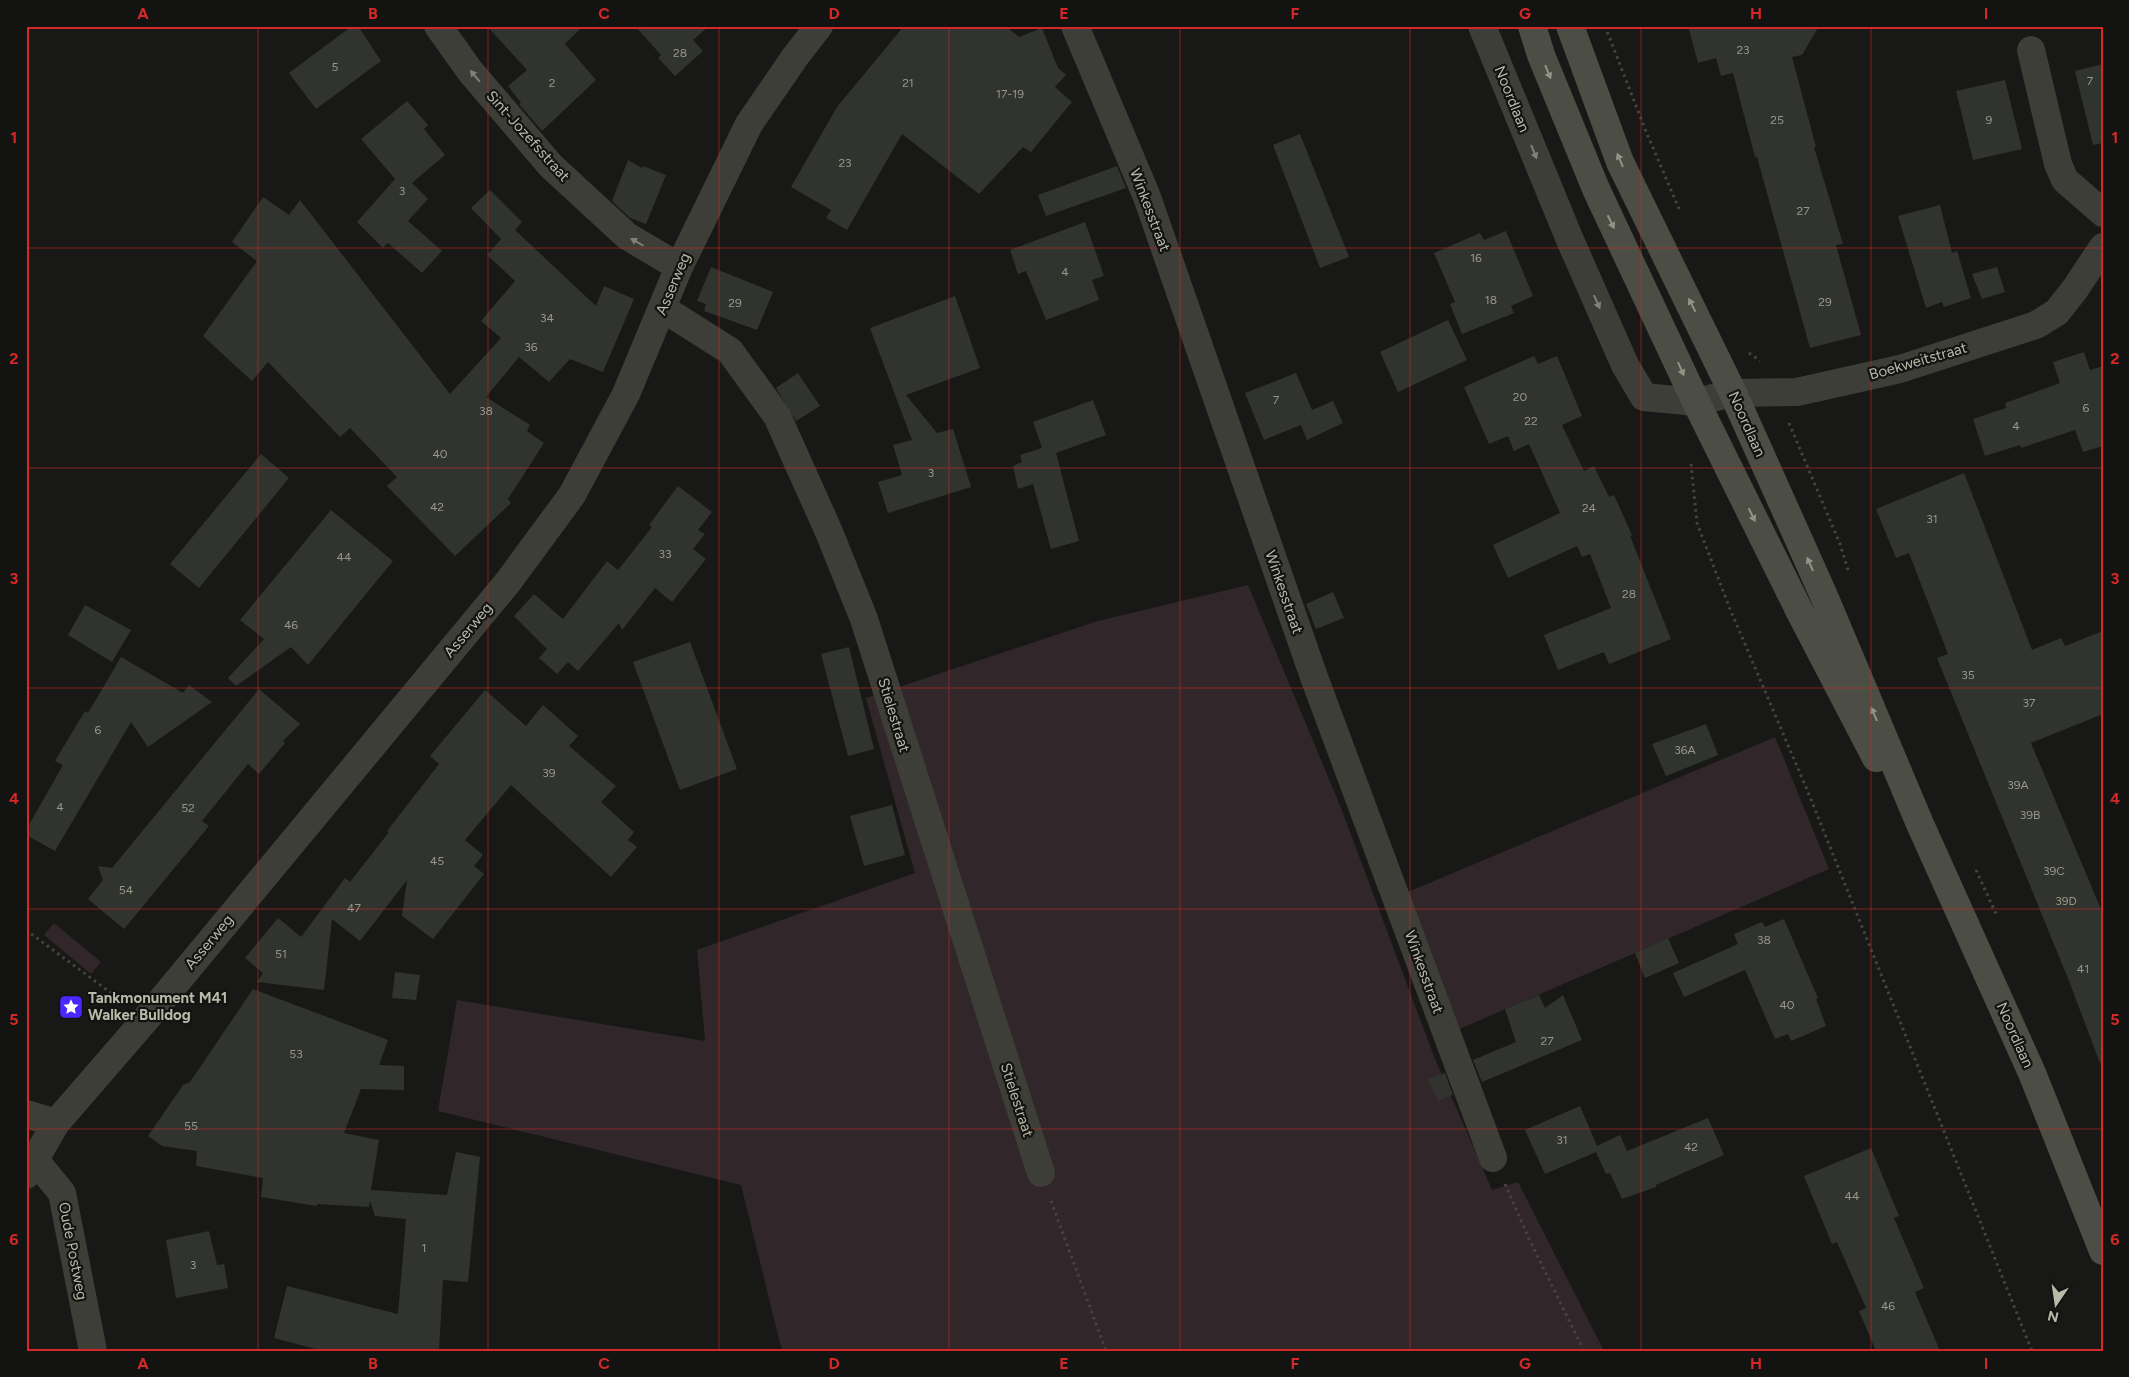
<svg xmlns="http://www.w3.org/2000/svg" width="2129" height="1377" viewBox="0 0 2129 1377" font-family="Figtree,sans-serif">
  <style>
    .green { fill: #31262a }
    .building { fill: #31332e }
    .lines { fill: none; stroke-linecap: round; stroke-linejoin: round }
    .path { stroke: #44453d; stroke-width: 3; stroke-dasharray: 2.5 4; stroke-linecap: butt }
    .street { stroke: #3c3e37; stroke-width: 28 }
    .secondary { stroke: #4c4e45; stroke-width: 28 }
    .oneway { fill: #929485 }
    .oneway2 { fill: #808275 }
    .grid { fill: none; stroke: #d62828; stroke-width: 1; stroke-opacity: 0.55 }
    .labels { text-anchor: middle; stroke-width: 4.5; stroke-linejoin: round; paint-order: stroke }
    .number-label { font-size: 12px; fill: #96988a }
    .street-label { font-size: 15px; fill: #b7baa8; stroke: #131411 }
    .poi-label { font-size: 15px; font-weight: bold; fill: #b7baa8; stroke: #131411; text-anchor: start }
    .neatline { fill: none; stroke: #d62828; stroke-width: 2 }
    .grid-label { font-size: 16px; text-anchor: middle; font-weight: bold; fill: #d62828 }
  </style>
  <rect width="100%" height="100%" fill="#181917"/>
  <path class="green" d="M 1248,585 L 1341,808 L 1435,1059 L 1492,1190 L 1518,1182 L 1604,1351 L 782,1351 L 741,1185 L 438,1111 L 457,1000 L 705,1041 L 697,950 L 915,873 L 866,698 L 1098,621 Z
    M 1775,737 L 1829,869 L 1455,1031 L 1408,892 Z
    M 54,923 L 101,962 L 91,974 L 44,935 Z"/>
  <path class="building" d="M 352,26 L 358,26 L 381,61 L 316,109 L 289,73 Z
    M 487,26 L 583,26 L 565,44 L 596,80 L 542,131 L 519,104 L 521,103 L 508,86 L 527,70 Z
    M 635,26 L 709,26 L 693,40 L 703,51 L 675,76 L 658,58 L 661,55 Z
    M 904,26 L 1006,26 L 1019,37 L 1042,28 L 1058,68 L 1066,75 L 1055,87 L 1072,102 L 1031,152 L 1023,147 L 979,194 L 902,134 L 847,230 L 826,218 L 831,210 L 791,187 L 837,107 Z
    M 1688,26 L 1819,26 L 1802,55 L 1792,57 L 1816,147 L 1814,147 L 1843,244 L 1836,245 L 1861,335 L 1810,348 L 1757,157 L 1755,157 L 1733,73 L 1721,76 L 1716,58 L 1698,63 Z
    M 2103,64 L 2103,143 L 2093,145 L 2075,71 Z
    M 2005,80 L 2022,149 L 1973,160 L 1956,91 Z
    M 407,101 L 428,125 L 424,129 L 445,155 L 412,183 L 428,199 L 408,221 L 442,251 L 422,273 L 388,243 L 383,248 L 357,222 L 395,179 L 361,139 Z
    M 1300,134 L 1349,257 L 1320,268 L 1273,145 Z
    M 628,160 L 642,168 L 643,166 L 666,175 L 646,224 L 630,218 L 612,201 Z
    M 1117,166 L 1126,188 L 1046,216 L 1038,195 Z
    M 490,190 L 522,222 L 515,230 L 596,306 L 604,286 L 634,299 L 603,372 L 570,359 L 549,382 L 519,357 L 486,397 L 530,425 L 527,431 L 544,443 L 508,499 L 511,503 L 455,556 L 387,486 L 397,477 L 350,428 L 340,437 L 268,362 L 252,381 L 203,336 L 257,261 L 232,242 L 263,197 L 289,215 L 300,200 L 450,394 L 501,338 L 481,321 L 515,281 L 487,255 L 501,239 L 471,208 Z
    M 1940,205 L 1952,253 L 1957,251 L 1971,298 L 1944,307 L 1942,302 L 1926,308 L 1898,216 Z
    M 1085,222 L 1104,276 L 1092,280 L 1099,300 L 1046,320 L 1026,271 L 1018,274 L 1010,250 Z
    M 1506,231 L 1533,296 L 1511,306 L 1514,313 L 1462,334 L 1450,304 L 1455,302 L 1434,253 L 1480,233 L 1484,240 Z
    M 711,267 L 773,292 L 757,330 L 704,311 L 706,304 L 697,301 Z
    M 1997,267 L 2005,292 L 1982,299 L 1972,274 Z
    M 955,296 L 980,368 L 906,395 L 937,433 L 953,429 L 971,487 L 888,513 L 878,482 L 902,475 L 893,445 L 912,440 L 870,328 Z
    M 1448,320 L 1467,360 L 1398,392 L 1380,352 Z
    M 2084,352 L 2090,370 L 2103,366 L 2103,446 L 2083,452 L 2075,430 L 2021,448 L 2020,445 L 1985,456 L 1973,419 L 2006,408 L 2005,403 L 2060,383 L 2053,362 Z
    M 1534,356 L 1538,364 L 1557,356 L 1582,416 L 1562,425 L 1584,471 L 1594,466 L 1609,497 L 1614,495 L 1632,535 L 1630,536 L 1671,639 L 1609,664 L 1604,652 L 1558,670 L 1544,635 L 1611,608 L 1590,554 L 1582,557 L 1577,546 L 1508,578 L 1493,545 L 1560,513 L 1529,444 L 1514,451 L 1508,436 L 1489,444 L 1464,387 Z
    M 798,373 L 820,406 L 796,421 L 776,388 Z
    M 1296,373 L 1312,410 L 1333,401 L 1343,423 L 1307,440 L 1301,425 L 1264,440 L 1245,393 Z
    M 1093,400 L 1106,435 L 1056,453 L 1079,541 L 1051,549 L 1033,484 L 1018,489 L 1013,466 L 1022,462 L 1020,455 L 1042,448 L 1033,422 Z
    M 261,454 L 289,478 L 199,588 L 170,564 Z
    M 1964,473 L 2032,650 L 2061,638 L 2065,646 L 2103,631 L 2103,714 L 2031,743 L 2103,914 L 2103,1063 L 2100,1063 L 2069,981 L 1937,658 L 1948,654 L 1909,553 L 1896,558 L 1876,509 Z
    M 678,486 L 712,512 L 698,530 L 705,534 L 693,549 L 706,559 L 672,602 L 655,588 L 622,630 L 619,623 L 578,671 L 568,662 L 557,674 L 539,658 L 547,649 L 514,616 L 534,594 L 563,619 L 607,561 L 618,570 L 652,527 L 649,525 Z
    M 331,510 L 393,561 L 308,665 L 291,647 L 236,686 L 228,678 L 264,639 L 240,620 Z
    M 1333,592 L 1344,618 L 1316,629 L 1306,604 Z
    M 85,605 L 131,630 L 112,662 L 68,635 Z
    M 690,642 L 737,769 L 680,790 L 633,662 Z
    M 849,647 L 874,749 L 848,756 L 821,654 Z
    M 121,657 L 183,693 L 189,685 L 212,702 L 148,747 L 131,722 L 55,851 L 26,835 L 26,830 L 63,765 L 55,761 L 85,711 L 88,713 Z
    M 259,689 L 300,724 L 283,741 L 285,743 L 259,774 L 248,764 L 202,821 L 209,826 L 124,929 L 88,899 L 103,880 L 98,866 L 112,868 Z
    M 485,690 L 526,726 L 543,705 L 578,736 L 569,746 L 616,786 L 601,802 L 634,832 L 628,840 L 637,847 L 611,877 L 511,785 L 465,840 L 483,855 L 474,866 L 484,874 L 433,939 L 402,916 L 407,880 L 360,941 L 332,919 L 324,990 L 257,982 L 263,973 L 245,958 L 278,918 L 301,937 L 345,878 L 350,882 L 389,832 L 387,831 L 439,764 L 430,756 Z
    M 1706,724 L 1718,755 L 1666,776 L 1652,744 Z
    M 892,805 L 905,855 L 864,866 L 850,816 Z
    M 1784,919 L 1818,998 L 1816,999 L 1826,1026 L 1791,1041 L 1788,1034 L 1775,1039 L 1745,970 L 1684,997 L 1673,973 L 1738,944 L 1734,934 L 1762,922 L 1765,927 Z
    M 1668,938 L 1679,963 L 1645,978 L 1635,953 Z
    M 395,972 L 420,975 L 416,1000 L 392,998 Z
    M 253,989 L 388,1040 L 379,1065 L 404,1066 L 404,1090 L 361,1089 L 344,1133 L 379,1140 L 371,1190 L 447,1195 L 456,1152 L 480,1157 L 468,1282 L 443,1280 L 439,1351 L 323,1351 L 274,1338 L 287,1286 L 398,1314 L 406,1219 L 375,1216 L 370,1201 L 369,1207 L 317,1204 L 317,1206 L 261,1197 L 263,1178 L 196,1166 L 197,1151 L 162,1146 L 148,1136 L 183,1085 L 190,1082 Z
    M 1539,995 L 1545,1008 L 1563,995 L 1582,1040 L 1482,1082 L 1473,1060 L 1516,1042 L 1505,1009 Z
    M 1445,1073 L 1453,1095 L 1438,1101 L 1428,1079 Z
    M 1580,1106 L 1597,1146 L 1620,1135 L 1627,1151 L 1708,1118 L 1724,1155 L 1656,1185 L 1656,1187 L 1622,1199 L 1610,1173 L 1606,1174 L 1596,1152 L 1545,1174 L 1525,1130 Z
    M 1871,1148 L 1899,1216 L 1894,1218 L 1924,1288 L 1915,1292 L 1940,1351 L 1876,1351 L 1859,1311 L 1866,1308 L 1837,1242 L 1832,1244 L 1804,1176 Z
    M 209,1231 L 217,1265 L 224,1264 L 228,1288 L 176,1298 L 166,1240 Z"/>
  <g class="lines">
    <path class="path" d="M 1605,26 L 1645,129 L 1680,211
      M 1749,353 L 1760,361
      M 1789,423 L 1840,544 L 1849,573
      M 1691,464 L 1697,523 L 1730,609 L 1808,792 L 2032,1351
      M 1976,870 L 1997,916
      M 26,930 L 122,1001
      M 1505,1184 L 1530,1241 L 1584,1351
      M 1051,1201 L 1106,1351"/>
    <path class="street" d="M 438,26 L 470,71 L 551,166 L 627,236 L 679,267
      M 1075,26 L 1147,197 L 1314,677 L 1493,1158
      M 1482,26 L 1570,240 L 1625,365 L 1644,397 L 1696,402 L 1733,393 L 1797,392 L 1900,369 L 2036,325 L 2057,312 L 2075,289 L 2103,247
      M 2031,50 L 2058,164 L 2065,180 L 2103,213
      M 662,308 L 730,351 L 777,416 L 829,532 L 864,619 L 1041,1173
      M 26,1114 L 56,1123
      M 35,1160 L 62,1193 L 93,1351
      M 26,1175 L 56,1123 L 146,1019 L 508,582 L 572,495 L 626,394 L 679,267 L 749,124 L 795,57 L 819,26"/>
    <path class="secondary" d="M 1532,26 L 1541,55 L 1596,189 L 1696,402 L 1800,612 L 1876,758
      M 1570,26 L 1620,162 L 1733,393 L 1824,596 L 1920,824 L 2032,1073 L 2103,1251"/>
  </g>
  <defs><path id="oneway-solid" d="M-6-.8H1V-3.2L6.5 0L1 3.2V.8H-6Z" transform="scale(1.25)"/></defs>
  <g class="oneway">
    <use href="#oneway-solid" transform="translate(1548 72) rotate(68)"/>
    <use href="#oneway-solid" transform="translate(1620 160) rotate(-113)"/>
    <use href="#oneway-solid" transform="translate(1611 222) rotate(64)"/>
    <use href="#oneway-solid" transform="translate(1692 305) rotate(-117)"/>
    <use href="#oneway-solid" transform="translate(1681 369) rotate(66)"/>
    <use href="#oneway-solid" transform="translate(1752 515) rotate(64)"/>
    <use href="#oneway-solid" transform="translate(1810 564) rotate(-114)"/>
    <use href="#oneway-solid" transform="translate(1874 714) rotate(-113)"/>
  </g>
  <g class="oneway2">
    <use href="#oneway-solid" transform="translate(475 76) rotate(-130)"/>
    <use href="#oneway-solid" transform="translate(1534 152) rotate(68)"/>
    <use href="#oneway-solid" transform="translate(637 242) rotate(-150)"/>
    <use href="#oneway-solid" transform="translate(1597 302) rotate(66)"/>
  </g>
  <path class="grid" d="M 258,26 L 258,1351M 488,26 L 488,1351M 719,26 L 719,1351M 949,26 L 949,1351M 1180,26 L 1180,1351M 1410,26 L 1410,1351M 1641,26 L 1641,1351M 1871,26 L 1871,1351M 26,248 L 2103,248M 26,468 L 2103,468M 26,688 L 2103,688M 26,909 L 2103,909M 26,1129 L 2103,1129"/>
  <defs>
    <symbol id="sight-square" viewBox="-11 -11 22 22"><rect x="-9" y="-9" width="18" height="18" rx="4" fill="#4828ff" stroke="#131411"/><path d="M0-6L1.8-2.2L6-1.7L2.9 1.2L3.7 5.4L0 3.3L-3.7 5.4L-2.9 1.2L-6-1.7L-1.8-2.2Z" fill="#fff"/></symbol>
  </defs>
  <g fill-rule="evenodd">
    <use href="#sight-square" x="57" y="993" width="28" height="28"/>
  </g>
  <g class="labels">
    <g class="number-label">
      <text x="1743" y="54">23</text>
      <text x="680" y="57">28</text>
      <text x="335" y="71">5</text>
      <text x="2090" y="85">7</text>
      <text x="552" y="87">2</text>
      <text x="908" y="87">21</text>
      <text x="1010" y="98">17-19</text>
      <text x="1777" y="124">25</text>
      <text x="1989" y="124">9</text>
      <text x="845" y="167">23</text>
      <text x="402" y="195">3</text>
      <text x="1803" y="215">27</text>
      <text x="1476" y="262">16</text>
      <text x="1065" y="276">4</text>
      <text x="1491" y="304">18</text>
      <text x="1825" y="306">29</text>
      <text x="735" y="307">29</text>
      <text x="547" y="322">34</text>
      <text x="531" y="351">36</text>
      <text x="1520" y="401">20</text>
      <text x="1276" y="404">7</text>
      <text x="2086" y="412">6</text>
      <text x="486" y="415">38</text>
      <text x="1531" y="425">22</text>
      <text x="2016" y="430">4</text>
      <text x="440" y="458">40</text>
      <text x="931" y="477">3</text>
      <text x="437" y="511">42</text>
      <text x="1589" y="512">24</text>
      <text x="1932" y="523">31</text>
      <text x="665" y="558">33</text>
      <text x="344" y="561">44</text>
      <text x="1629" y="598">28</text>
      <text x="291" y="629">46</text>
      <text x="1968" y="679">35</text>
      <text x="2029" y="707">37</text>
      <text x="98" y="734">6</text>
      <text x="1685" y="754">36A</text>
      <text x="549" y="777">39</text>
      <text x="2018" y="789">39A</text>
      <text x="60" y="811">4</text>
      <text x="188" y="812">52</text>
      <text x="2030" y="819">39B</text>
      <text x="437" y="865">45</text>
      <text x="2054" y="875">39C</text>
      <text x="126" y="894">54</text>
      <text x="2066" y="905">39D</text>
      <text x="354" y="912">47</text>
      <text x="1764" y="944">38</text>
      <text x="281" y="958">51</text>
      <text x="2083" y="973">41</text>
      <text x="1787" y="1009">40</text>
      <text x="1547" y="1045">27</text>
      <text x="296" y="1058">53</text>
      <text x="191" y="1130">55</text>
      <text x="1562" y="1144">31</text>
      <text x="1691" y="1151">42</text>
      <text x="1852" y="1200">44</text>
      <text x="424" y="1252">1</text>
      <text x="193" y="1269">3</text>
      <text x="1888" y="1310">46</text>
    </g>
    <g class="street-label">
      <text transform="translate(1512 99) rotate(68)" y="5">Noordlaan</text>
      <text transform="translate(528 136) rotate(48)" y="5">Sint-Jozefsstraat</text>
      <text transform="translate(1150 210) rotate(69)" y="5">Winkesstraat</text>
      <text transform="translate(673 284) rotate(-67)" y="5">Asserweg</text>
      <text transform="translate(1918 361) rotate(-16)" y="5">Boekweitstraat</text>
      <text transform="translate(1747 424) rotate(66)" y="5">Noordlaan</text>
      <text transform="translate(1284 592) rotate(71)" y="5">Winkesstraat</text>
      <text transform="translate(468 630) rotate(-50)" y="5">Asserweg</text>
      <text transform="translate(894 715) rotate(73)" y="5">Stielestraat</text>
      <text transform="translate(209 942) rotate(-50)" y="5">Asserweg</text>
      <text transform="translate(1424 972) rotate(70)" y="5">Winkesstraat</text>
      <text transform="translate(2015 1035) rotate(66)" y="5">Noordlaan</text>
      <text transform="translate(1017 1100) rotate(72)" y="5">Stielestraat</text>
      <text transform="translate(73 1251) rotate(79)" y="5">Oude Postweg</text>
    </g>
    <g class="poi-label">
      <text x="88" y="1003">Tankmonument M41<tspan x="88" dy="17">Walker Bulldog</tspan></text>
    </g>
  </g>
  <rect width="2129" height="1377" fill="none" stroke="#131411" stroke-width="55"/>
  <g transform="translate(2056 1304) rotate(193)" stroke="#131411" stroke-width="4" paint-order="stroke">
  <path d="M0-4L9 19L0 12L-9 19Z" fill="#b7baa8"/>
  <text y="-8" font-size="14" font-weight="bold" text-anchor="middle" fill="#b7baa8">N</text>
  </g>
  <rect x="28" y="28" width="2074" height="1322" class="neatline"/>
  <g class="grid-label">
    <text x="143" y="19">A</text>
    <text x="373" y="19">B</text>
    <text x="604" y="19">C</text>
    <text x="834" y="19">D</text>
    <text x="1064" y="19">E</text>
    <text x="1295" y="19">F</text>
    <text x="1525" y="19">G</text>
    <text x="1756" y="19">H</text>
    <text x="1986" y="19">I</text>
    <text x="14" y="143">1</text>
    <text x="2115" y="143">1</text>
    <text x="14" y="364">2</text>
    <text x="2115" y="364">2</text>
    <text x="14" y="584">3</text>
    <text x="2115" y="584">3</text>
    <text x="14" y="804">4</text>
    <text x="2115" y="804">4</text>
    <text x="14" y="1025">5</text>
    <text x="2115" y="1025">5</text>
    <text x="14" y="1245">6</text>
    <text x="2115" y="1245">6</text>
    <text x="143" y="1369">A</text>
    <text x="373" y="1369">B</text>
    <text x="604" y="1369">C</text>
    <text x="834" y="1369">D</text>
    <text x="1064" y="1369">E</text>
    <text x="1295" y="1369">F</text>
    <text x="1525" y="1369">G</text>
    <text x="1756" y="1369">H</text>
    <text x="1986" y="1369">I</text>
  </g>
</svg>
